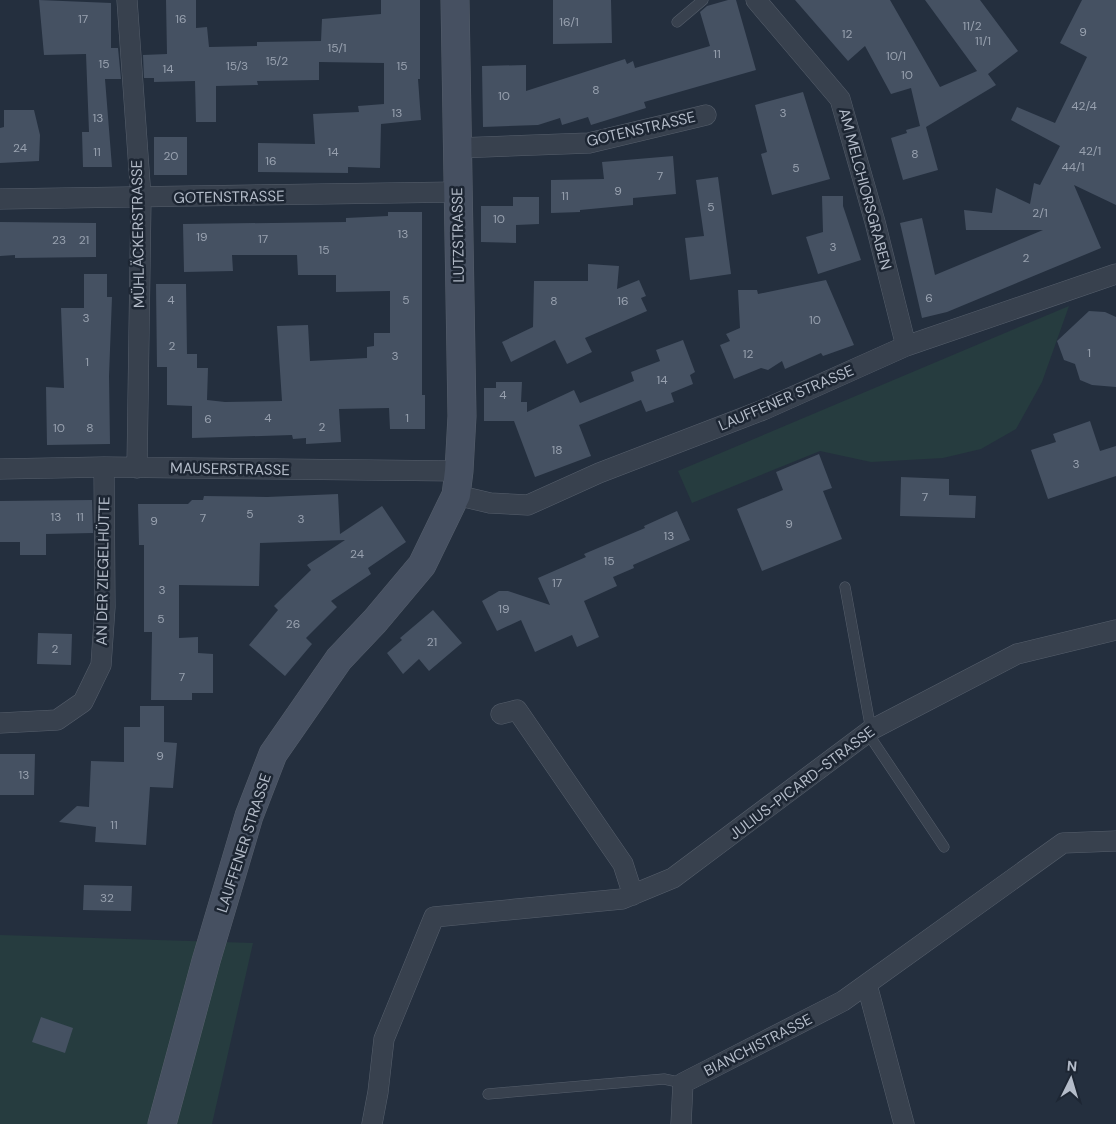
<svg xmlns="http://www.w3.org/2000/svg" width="1116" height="1124" viewBox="0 0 1116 1124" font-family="'DM Sans',sans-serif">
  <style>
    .green { fill: #263c3f }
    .building { fill: #455162 }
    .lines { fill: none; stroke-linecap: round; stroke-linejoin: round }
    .lane-casing { stroke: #565f6c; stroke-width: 11 }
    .street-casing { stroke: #565f6c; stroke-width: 21 }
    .secondary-casing { stroke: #565f6c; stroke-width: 29 }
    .lane { stroke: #38414e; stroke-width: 10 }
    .street { stroke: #38414e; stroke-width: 20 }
    .secondary { stroke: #465061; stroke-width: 28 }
    .labels { text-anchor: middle; stroke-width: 5; stroke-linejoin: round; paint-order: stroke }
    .number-label { font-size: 12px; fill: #98a1af }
    .street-label { font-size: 15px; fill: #b4bcc9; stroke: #1d2633 }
  </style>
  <rect width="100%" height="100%" fill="#242f3e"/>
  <path class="green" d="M 1069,306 L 1042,382 L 1016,429 L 981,449 L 943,458 L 871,462 L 820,451 L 692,503 L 678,471 Z
    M 0,935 L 253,943 L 212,1124 L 0,1124 Z"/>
  <path class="building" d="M 39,0 L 111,3 L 111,48 L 118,48 L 121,79 L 105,79 L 112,167 L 83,167 L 82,132 L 89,132 L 86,54 L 44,55 Z
    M 166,0 L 196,0 L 196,28 L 207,27 L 209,47 L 257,46 L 257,42 L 321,41 L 322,19 L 381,14 L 381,0 L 420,0 L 420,79 L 418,79 L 421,120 L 381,124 L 380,168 L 348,167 L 348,173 L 258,172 L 258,143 L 315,144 L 313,114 L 359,112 L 358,106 L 384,104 L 384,63 L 319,62 L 319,80 L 257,81 L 258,85 L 216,86 L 216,122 L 196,122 L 195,81 L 154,82 L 154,78 L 144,78 L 143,55 L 167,54 Z
    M 553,0 L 611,0 L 612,43 L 553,44 Z
    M 728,0 L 736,0 L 756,70 L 644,102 L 646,108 L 591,125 L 588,117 L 562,125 L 560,118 L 538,125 L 483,127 L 482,66 L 526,65 L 526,91 L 625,59 L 627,64 L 633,61 L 635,68 L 710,46 L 700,12 L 707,6 Z
    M 795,0 L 890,0 L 940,87 L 977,71 L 925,0 L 980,0 L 1018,51 L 988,74 L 996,85 L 926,127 L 938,170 L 903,180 L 891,138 L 907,133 L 906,130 L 920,126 L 911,88 L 891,94 L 865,46 L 848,61 Z
    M 1082,0 L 1116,0 L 1116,205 L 1074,185 L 1101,248 L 947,312 L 922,318 L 900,223 L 922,218 L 935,275 L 1043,230 L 966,230 L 964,210 L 992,213 L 996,188 L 1030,204 L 1034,183 L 1040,185 L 1060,146 L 1011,120 L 1017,107 L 1055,123 L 1087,57 L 1060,43 Z
    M 803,92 L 830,179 L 772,195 L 761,154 L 767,152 L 755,105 Z
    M 4,110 L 34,110 L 40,135 L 39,161 L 0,163 L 0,128 L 4,127 Z
    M 154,137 L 187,137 L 187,175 L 154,175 Z
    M 673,156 L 676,194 L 633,198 L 633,205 L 580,210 L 580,212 L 551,213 L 551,180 L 604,179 L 602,162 Z
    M 718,177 L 731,274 L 690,280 L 685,238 L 704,236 L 696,180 Z
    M 822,196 L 843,196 L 843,206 L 861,260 L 818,274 L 806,237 L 823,232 Z
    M 513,197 L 539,197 L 539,224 L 516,225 L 516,243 L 481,242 L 481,206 L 513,206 Z
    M 388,212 L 422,212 L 422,395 L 425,395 L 425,429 L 390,429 L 389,408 L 339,409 L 341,442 L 306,444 L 306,438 L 293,439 L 292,435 L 192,438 L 192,406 L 167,405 L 167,367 L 157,367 L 156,284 L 186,284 L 187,354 L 197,354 L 197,368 L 208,368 L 207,400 L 225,402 L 282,401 L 277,326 L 308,325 L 310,361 L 367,358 L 367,347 L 374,346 L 374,333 L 390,333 L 390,291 L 336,292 L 336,275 L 298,275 L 297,255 L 232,255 L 233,271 L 184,272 L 183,224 L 346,222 L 346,218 L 388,216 Z
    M 0,222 L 96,223 L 96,257 L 15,258 L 15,255 L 0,256 Z
    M 588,264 L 619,266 L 617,289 L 639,280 L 646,296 L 641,298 L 647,311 L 585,338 L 592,352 L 567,364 L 555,340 L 511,362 L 502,342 L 533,327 L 534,281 L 588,281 Z
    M 84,274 L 107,274 L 107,297 L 112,297 L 109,376 L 110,444 L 47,445 L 46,387 L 64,388 L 61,308 L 84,308 Z
    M 826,280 L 854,345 L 823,356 L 821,353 L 785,369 L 782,361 L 768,370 L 761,368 L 734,379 L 720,345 L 730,341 L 726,334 L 740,328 L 738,290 L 757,290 L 758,294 Z
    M 1089,311 L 1105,312 L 1116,317 L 1116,387 L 1092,385 L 1080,380 L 1075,364 L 1064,360 L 1057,341 Z
    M 683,340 L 695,372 L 690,375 L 693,384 L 671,393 L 674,402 L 646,412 L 641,400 L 579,425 L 591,456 L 535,477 L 514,421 L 484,421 L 484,388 L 496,388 L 496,382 L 522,382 L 521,402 L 527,402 L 527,412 L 574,390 L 580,403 L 634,381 L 631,372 L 660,361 L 656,350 Z
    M 1090,421 L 1100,451 L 1116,446 L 1116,476 L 1048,499 L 1031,450 L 1056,442 L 1053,434 Z
    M 819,454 L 832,488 L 823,491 L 842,539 L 762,571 L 737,509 L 783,490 L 776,472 Z
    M 901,477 L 949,479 L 949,495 L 976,496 L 975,518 L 900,516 Z
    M 338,494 L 340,534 L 382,506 L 406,542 L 368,568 L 371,574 L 331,601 L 337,607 L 306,638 L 312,644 L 285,676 L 249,645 L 278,610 L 274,606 L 311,570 L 307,565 L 345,540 L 260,543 L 259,586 L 179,585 L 179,638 L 198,637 L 198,653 L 213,654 L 213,693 L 192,693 L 192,700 L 151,700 L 152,632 L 144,632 L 144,545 L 139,545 L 138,504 L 188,504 L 192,500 L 203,500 L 204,496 L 267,497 Z
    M 92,500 L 93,533 L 46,534 L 46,555 L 20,555 L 20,542 L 0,542 L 0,501 Z
    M 677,511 L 690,540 L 633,565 L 634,568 L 613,577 L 617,586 L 584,601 L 599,637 L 577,647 L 572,635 L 535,652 L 521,620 L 497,631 L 482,601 L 499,591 L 508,591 L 550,605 L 538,578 L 586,557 L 584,554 L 645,528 L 644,526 Z
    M 433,610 L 462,643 L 429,671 L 419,659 L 403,674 L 387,653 L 402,640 L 400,638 Z
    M 38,633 L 72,634 L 71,665 L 37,664 Z
    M 140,706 L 164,706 L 164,742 L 177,743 L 173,788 L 150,787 L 146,845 L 95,842 L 96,827 L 59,822 L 77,806 L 89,807 L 91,761 L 124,762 L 124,727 L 140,727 Z
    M 0,754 L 35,754 L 34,795 L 0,795 Z
    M 84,885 L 132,886 L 131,911 L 83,910 Z
    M 41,1017 L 73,1028 L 65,1053 L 32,1042 Z"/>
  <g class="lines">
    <defs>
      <path id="lane" d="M 677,22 L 703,0
        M 845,587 L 873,741 L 944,847
        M 488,1094 L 664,1079 L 683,1083"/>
      <path id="street" d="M 127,0 L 141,198 L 137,468
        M 756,0 L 840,99 L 875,222 L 906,346
        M 457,148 L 589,143 L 706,115
        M 0,199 L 457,192
        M 0,469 L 104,467 L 459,471
        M 456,495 L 490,503 L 528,505 L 599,473 L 763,410 L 906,346 L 1116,274
        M 501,714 L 517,710 L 623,864 L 633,895
        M 0,723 L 57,720 L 83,702 L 101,665 L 105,607 L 104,467
        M 867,985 L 904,1124
        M 372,1124 L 378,1092 L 384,1039 L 434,917 L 622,899 L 673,878 L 871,730 L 1017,654 L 1116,630
        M 681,1124 L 683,1083 L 843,1001 L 1063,843 L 1116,841"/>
      <path id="secondary" d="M 162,1124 L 206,961 L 249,816 L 273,754 L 339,659 L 375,621 L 422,565 L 456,495 L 459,471 L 462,416 L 455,0"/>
    </defs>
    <use href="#lane" class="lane-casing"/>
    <use href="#street" class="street-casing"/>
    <use href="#secondary" class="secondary-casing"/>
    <use href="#lane" class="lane"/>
    <use href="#street" class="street"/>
    <use href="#secondary" class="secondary"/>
  </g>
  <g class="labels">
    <g class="number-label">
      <text x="83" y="23">17</text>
      <text x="181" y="23">16</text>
      <text x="569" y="26">16/1</text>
      <text x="972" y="30">11/2</text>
      <text x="1083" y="36">9</text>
      <text x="847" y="38">12</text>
      <text x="983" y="45">11/1</text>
      <text x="337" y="52">15/1</text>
      <text x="717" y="58">11</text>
      <text x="896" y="60">10/1</text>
      <text x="277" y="65">15/2</text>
      <text x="104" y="68">15</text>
      <text x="237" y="70">15/3</text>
      <text x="402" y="70">15</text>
      <text x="168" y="73">14</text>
      <text x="907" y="79">10</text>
      <text x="596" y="94">8</text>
      <text x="504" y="100">10</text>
      <text x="1084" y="110">42/4</text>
      <text x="397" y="117">13</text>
      <text x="783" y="117">3</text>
      <text x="98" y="122">13</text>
      <text x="20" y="152">24</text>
      <text x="1090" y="155">42/1</text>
      <text x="97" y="156">11</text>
      <text x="333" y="156">14</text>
      <text x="915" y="158">8</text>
      <text x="171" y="160">20</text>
      <text x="271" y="165">16</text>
      <text x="1073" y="171">44/1</text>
      <text x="796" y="172">5</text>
      <text x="660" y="180">7</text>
      <text x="618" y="195">9</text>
      <text x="565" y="200">11</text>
      <text x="711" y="211">5</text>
      <text x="1040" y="217">2/1</text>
      <text x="499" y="223">10</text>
      <text x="403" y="238">13</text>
      <text x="202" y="241">19</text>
      <text x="263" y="243">17</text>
      <text x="59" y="244">23</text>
      <text x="84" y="244">21</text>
      <text x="833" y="251">3</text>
      <text x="324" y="254">15</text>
      <text x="1026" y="262">2</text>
      <text x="929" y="302">6</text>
      <text x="171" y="304">4</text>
      <text x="406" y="304">5</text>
      <text x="554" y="305">8</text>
      <text x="623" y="305">16</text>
      <text x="86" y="322">3</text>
      <text x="815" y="324">10</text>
      <text x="172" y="350">2</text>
      <text x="1089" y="357">1</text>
      <text x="748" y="358">12</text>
      <text x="395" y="360">3</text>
      <text x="87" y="366">1</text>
      <text x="662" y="384">14</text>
      <text x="503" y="399">4</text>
      <text x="268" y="422">4</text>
      <text x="407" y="422">1</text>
      <text x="208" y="423">6</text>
      <text x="322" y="431">2</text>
      <text x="59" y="432">10</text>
      <text x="90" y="432">8</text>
      <text x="557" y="454">18</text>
      <text x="1076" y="468">3</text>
      <text x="925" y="501">7</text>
      <text x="250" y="518">5</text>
      <text x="56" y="521">13</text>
      <text x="80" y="521">11</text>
      <text x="203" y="522">7</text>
      <text x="301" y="523">3</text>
      <text x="154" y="525">9</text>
      <text x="789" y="528">9</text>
      <text x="669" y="540">13</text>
      <text x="357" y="558">24</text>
      <text x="609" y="565">15</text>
      <text x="557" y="587">17</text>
      <text x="162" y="594">3</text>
      <text x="504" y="613">19</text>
      <text x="161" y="623">5</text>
      <text x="293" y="628">26</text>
      <text x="432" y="646">21</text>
      <text x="55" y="653">2</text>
      <text x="182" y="681">7</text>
      <text x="160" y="760">9</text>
      <text x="24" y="779">13</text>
      <text x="114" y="829">11</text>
      <text x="107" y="902">32</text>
    </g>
    <g class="street-label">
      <text transform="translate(641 129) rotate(-13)" y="5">GOTENSTRASSE</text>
      <text transform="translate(865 189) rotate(75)" y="5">AM MELCHIORSGRABEN</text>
      <text transform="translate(229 197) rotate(-1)" y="5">GOTENSTRASSE</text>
      <text transform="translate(138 234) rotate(-91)" y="5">MÜHLÄCKERSTRASSE</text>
      <text transform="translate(458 235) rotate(-91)" y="5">LUTZSTRASSE</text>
      <text transform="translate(786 398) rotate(-23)" y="5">LAUFFENER STRASSE</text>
      <text transform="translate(230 469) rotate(1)" y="5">MAUSERSTRASSE</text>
      <text transform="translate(103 571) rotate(-89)" y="5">AN DER ZIEGELHÜTTE</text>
      <text transform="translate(802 783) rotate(-37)" y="5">JULIUS-PICARD-STRASSE</text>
      <text transform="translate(244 843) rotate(-72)" y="5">LAUFFENER STRASSE</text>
      <text transform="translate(758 1045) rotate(-27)" y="5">BIANCHISTRASSE</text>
    </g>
  </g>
  <g transform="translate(1071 1079) rotate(5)" stroke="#1d2633" stroke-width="4" paint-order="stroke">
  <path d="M0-4L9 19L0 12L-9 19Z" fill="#b4bcc9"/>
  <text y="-8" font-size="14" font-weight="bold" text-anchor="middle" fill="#b4bcc9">N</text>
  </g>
</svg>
